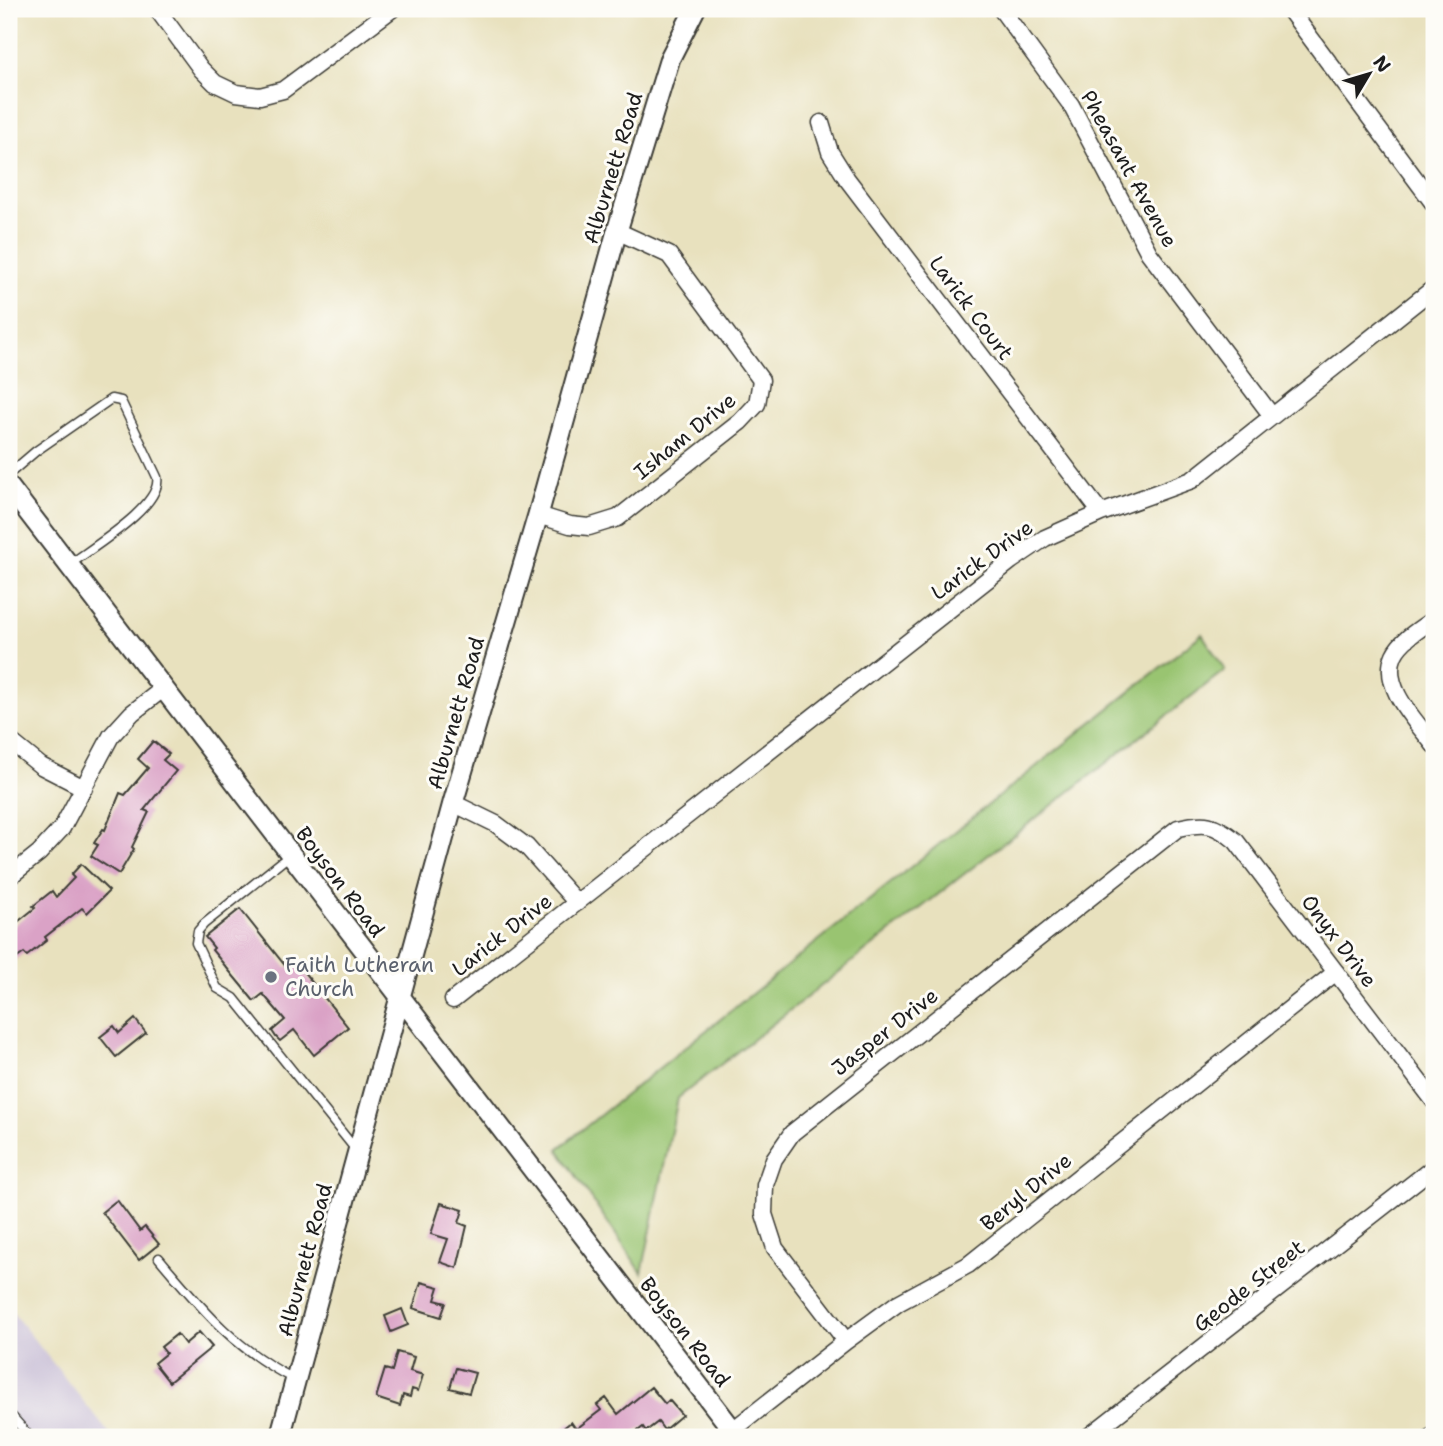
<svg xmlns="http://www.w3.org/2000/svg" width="1443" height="1446" viewBox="0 0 1443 1446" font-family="'Shantell Sans',sans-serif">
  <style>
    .industrial { fill: #c9bfd7 }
    .green { fill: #99c471; stroke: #5a7046; stroke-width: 2 }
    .building { fill: #daa2c6 }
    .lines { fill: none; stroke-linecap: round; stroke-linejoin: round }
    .service-casing { stroke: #3b3a34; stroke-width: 11 }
    .minor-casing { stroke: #3b3a34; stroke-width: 19 }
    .tertiary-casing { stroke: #3b3a34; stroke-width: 23 }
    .service { stroke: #fff; stroke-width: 8 }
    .minor { stroke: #fff; stroke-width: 16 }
    .tertiary { stroke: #fff; stroke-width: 19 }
    .worship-dot { fill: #6b7280; stroke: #fdfcf7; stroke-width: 2.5 }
    .labels { text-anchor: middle; stroke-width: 6; stroke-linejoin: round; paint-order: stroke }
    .street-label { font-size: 21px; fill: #1c1c1c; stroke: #fdfcf7 }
    .worship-label { font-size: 21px; fill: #5b616d; stroke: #fdfcf7; text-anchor: start }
  </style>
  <rect width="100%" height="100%" fill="#fdfcf7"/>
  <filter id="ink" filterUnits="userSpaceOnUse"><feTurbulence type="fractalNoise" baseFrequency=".0143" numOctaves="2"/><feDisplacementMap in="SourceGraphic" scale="14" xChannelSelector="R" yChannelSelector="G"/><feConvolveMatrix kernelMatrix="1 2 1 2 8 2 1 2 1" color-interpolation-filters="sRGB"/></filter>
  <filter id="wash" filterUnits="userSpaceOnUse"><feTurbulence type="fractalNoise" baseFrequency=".00686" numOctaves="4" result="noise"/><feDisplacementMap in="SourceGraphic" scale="28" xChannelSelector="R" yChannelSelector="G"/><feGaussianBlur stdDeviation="1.57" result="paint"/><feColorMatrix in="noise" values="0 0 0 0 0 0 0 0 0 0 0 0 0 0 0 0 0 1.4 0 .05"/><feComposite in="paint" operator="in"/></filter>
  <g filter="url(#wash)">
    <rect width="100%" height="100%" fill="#e8e1be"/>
    <path class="industrial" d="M 9,1308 L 112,1437 L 9,1437 Z"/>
    <path class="green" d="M 1202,634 L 1225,670 L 678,1098 L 642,1273 L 558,1149 Z"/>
    <g id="blocks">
      <path class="building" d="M 153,741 L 169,754 L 163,760 L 176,771 L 144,810 L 149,812 L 132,847 L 134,849 L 119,874 L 91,856 L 98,845 L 94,843 L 103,829 L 105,830 L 120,793 L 125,795 L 148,768 L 138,759 Z
        M 81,864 L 109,891 L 87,913 L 82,908 L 45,937 L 47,940 L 27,956 L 24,953 L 9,964 L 9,929 L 35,908 L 33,906 L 52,891 L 56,897 L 74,878 L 71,875 Z
        M 240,909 L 287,968 L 295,961 L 348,1027 L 314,1055 L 294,1030 L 280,1041 L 276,1037 L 272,1031 L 285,1020 L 263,994 L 254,1001 L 212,950 L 214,948 L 205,937 Z
        M 135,1019 L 146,1033 L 116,1057 L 100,1037 L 114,1026 L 119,1033 Z
        M 117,1200 L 140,1231 L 145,1227 L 159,1244 L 139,1260 L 102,1212 Z
        M 441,1203 L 463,1210 L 459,1223 L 467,1226 L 457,1268 L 440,1262 L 448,1239 L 431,1234 Z
        M 421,1282 L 439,1287 L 435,1300 L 446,1303 L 441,1317 L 413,1308 Z
        M 402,1309 L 408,1325 L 391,1332 L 385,1316 Z
        M 199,1332 L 212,1347 L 169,1382 L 154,1363 L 166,1353 L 161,1347 L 177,1334 L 185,1344 Z
        M 397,1352 L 414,1357 L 410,1371 L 423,1375 L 418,1391 L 412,1389 L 410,1397 L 403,1395 L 400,1406 L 376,1398 L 385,1369 L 392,1371 Z
        M 456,1368 L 475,1373 L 469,1393 L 450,1388 Z
        M 651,1387 L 665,1404 L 669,1400 L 682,1415 L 664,1430 L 658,1422 L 646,1431 L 643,1427 L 630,1437 L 566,1437 L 562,1429 L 571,1422 L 576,1429 L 601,1410 L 597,1405 L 606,1398 L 618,1414 Z"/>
    </g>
  </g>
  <g filter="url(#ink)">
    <use href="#blocks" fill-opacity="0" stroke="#3b3a34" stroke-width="2"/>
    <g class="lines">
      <defs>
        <path id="service" d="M 9,474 L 36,451 L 111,399 L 121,401 L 157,477 C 163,506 91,548 69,565
          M 290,855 L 204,924 L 198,931 L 196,943 L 217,988 L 234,998 L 356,1150
          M 159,1258 C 202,1309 234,1349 296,1380
          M 9,1413 L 30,1437"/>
        <path id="minor" d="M 157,9 L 201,69 L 215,83 L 236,93 L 260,96 L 283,90 L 392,9
          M 1001,9 L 1071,105 L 1149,253 L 1272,416
          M 1289,9 L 1434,204
          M 821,123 L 830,152 L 847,179 L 1101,513
          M 538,515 L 570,525 L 589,527 L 618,518 L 740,422 L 757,404 L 761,380 L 669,255 L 617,231
          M 1434,619 C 1421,628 1401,640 1394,655 C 1380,687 1417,722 1434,745
          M 9,740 L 41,766 L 84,788
          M 453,803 L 496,824 L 527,847 L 577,903
          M 9,877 L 39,853 L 62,828 L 111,736 L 132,713 L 164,688
          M 453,1000 L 1011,561 L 1045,538 L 1101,513 L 1192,480 L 1434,288
          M 846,1341 L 775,1248 L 764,1214 L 765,1185 L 774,1159 L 792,1133 L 1178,828 C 1205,822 1214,823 1236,841 L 1434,1101
          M 724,1437 L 846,1341 L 898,1303 L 968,1265 L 1336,972
          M 1088,1437 L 1434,1167
          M 1432,1437 L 1434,1435"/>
        <path id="tertiary" d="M 9,487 L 738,1437
          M 280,1437 L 453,803 L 538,515 L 617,231 L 670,58 L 695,9"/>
      </defs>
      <use href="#service" class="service-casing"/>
      <use href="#minor" class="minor-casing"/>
      <use href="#tertiary" class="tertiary-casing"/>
      <use href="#service" class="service"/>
      <use href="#minor" class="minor"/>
      <use href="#tertiary" class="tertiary"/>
    </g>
  </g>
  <circle class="worship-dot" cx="271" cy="977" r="7"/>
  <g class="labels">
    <g class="street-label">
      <text transform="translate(613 168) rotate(-73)" y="7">Alburnett Road</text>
      <text transform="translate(1129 169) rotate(61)" y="7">Pheasant Avenue</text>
      <text transform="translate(971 308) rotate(53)" y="7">Larick Court</text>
      <text transform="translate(685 436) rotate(-39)" y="7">Isham Drive</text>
      <text transform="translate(982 560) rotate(-36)" y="7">Larick Drive</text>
      <text transform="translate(456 713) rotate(-74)" y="7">Alburnett Road</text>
      <text transform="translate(340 882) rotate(53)" y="7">Boyson Road</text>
      <text transform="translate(502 935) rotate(-38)" y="7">Larick Drive</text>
      <text transform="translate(1339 941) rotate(53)" y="7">Onyx Drive</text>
      <text transform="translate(885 1032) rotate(-38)" y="7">Jasper Drive</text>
      <text transform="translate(1026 1192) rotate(-39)" y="7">Beryl Drive</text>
      <text transform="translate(305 1260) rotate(-75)" y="7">Alburnett Road</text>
      <text transform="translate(1249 1286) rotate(-38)" y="7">Geode Street</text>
      <text transform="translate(685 1332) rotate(52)" y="7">Boyson Road</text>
    </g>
    <g class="worship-label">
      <text x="285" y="972">Faith Lutheran<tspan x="285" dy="24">Church</tspan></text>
    </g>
  </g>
  <rect width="1443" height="1446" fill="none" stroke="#fdfcf7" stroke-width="35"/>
  <g transform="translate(1369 74) rotate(52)" stroke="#fdfcf7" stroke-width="5" paint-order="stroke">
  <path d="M0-5L12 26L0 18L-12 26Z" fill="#1c1c1c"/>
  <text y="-10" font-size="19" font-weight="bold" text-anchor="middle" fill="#1c1c1c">N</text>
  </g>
</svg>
